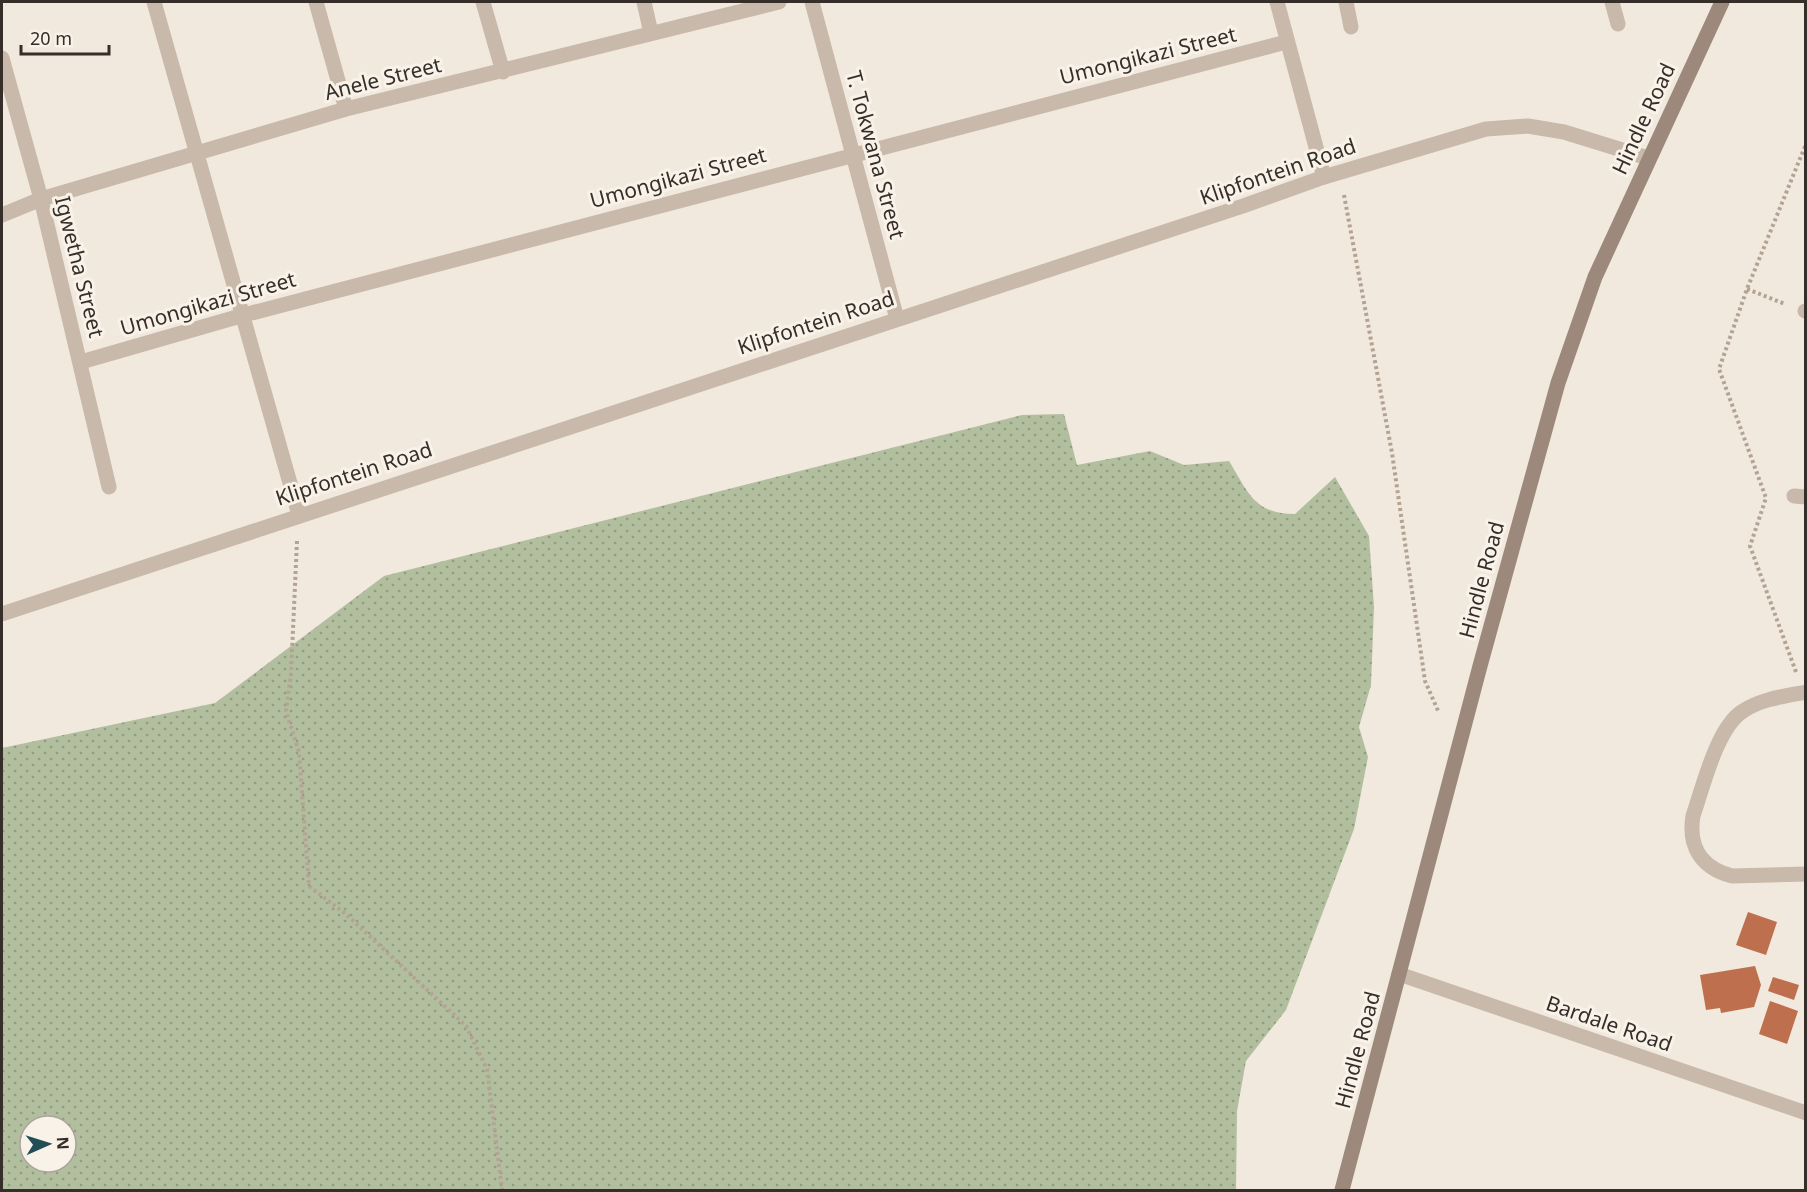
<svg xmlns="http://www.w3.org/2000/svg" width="1807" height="1192" viewBox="0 0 1807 1192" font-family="'Noto Sans',sans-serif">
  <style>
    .grass { fill: url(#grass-dots); fill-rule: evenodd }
    .building { fill: #be6f4e }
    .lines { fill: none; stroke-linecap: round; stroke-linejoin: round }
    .path { stroke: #b4a394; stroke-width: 4; stroke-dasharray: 3 3; stroke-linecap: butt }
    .minor { stroke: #c8b9aa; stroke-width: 15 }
    .tertiary { stroke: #c8b9aa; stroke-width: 15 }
    .secondary { stroke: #9c897b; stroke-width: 15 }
    .labels { text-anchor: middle; stroke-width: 6; stroke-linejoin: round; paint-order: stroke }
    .street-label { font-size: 21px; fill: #362e29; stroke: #f9f2e9 }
  </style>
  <defs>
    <pattern id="grass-dots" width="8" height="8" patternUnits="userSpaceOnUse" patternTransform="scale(1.5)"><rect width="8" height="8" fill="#b2bf9e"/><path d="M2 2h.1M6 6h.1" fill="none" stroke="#929c81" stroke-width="1.8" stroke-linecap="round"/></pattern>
  </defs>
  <rect width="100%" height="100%" fill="#f1e9dd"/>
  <path class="grass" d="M 1064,414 L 1077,465 L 1150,451 L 1184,465 L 1229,461 C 1248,492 1254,514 1295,514 L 1335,477 L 1369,536 L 1374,607 L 1371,685 L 1359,727 L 1368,757 L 1354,829 L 1286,1010 L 1246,1061 L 1237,1111 L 1236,1190 L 2,1190 L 2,748 L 215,703 L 384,576 L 1022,415 ZM 30,1126 L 66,1126 L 66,1162 L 30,1162 Z"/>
  <path class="building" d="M 1748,912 L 1777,922 L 1766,955 L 1736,945 Z
    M 1755,966 L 1761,985 L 1754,1007 L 1721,1013 L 1720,1008 L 1706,1010 L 1700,975 Z
    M 1773,977 L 1799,985 L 1794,1000 L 1768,991 Z
    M 1770,1001 L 1798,1011 L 1787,1044 L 1759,1034 Z"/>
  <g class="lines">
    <path class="path" d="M 1344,195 L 1392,453 L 1425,681 L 1439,713
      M 1747,289 L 1785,304
      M 297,541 L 291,674 L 286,711 L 299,752 L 309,886 L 347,915 L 466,1026 L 487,1069 L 502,1190
      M 1796,672 L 1750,546 L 1766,498 L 1719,369 L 1747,289 L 1806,144"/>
    <path class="minor" d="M 154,2 L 299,515
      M 316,2 L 346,109
      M 483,2 L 503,72
      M 644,2 L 651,33
      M 812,2 L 897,319
      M 1277,2 L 1324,177
      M 1346,2 L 1351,27
      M 1612,2 L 1618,24
      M 2,58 L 41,199 L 109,487
      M 2,215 L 41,199 L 346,109 L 779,2
      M 1805,311 L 1806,311
      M 81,362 L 244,315 L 1286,42
      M 1794,496 L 1806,497
      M 1806,692 C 1785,696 1761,699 1743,711 C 1717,727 1703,787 1693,816 C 1688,846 1701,868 1732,876 L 1806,874
      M 1399,974 L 1806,1113"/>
    <path class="tertiary" d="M 2,614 L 1243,206 L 1324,177 L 1486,129 L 1528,126 L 1564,132 L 1648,158"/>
    <path class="secondary" d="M 1342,1190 L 1480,666 L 1558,383 L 1595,277 L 1722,2"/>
  </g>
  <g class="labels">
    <g class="street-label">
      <text transform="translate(1148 56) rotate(-14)" y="7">Umongikazi Street</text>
      <text transform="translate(383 79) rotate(-14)" y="7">Anele Street</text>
      <text transform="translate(1644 119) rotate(-65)" y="7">Hindle Road</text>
      <text transform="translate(875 155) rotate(75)" y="7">T. Tokwana Street</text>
      <text transform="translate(1278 172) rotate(-19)" y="7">Klipfontein Road</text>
      <text transform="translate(678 178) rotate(-15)" y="7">Umongikazi Street</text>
      <text transform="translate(79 267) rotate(76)" y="7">Igwetha Street</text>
      <text transform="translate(208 304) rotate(-16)" y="7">Umongikazi Street</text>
      <text transform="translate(816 323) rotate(-18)" y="7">Klipfontein Road</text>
      <text transform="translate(354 474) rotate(-18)" y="7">Klipfontein Road</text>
      <text transform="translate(1482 580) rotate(-75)" y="7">Hindle Road</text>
      <text transform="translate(1609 1024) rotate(19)" y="7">Bardale Road</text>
      <text transform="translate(1358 1050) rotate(-75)" y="7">Hindle Road</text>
    </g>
  </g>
  <rect width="1807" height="1192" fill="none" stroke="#362e29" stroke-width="6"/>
  <g transform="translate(48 1144) rotate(87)"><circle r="28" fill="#f9f2e9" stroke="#aba49c" stroke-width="1.5"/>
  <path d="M0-4.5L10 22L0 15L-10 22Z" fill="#214f55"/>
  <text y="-9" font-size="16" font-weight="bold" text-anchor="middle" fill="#362e29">N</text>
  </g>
  <path d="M21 45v9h88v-9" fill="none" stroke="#362e29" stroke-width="3"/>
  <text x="30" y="45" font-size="18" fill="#362e29" stroke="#f9f2e9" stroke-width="4.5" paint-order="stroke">20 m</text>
</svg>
